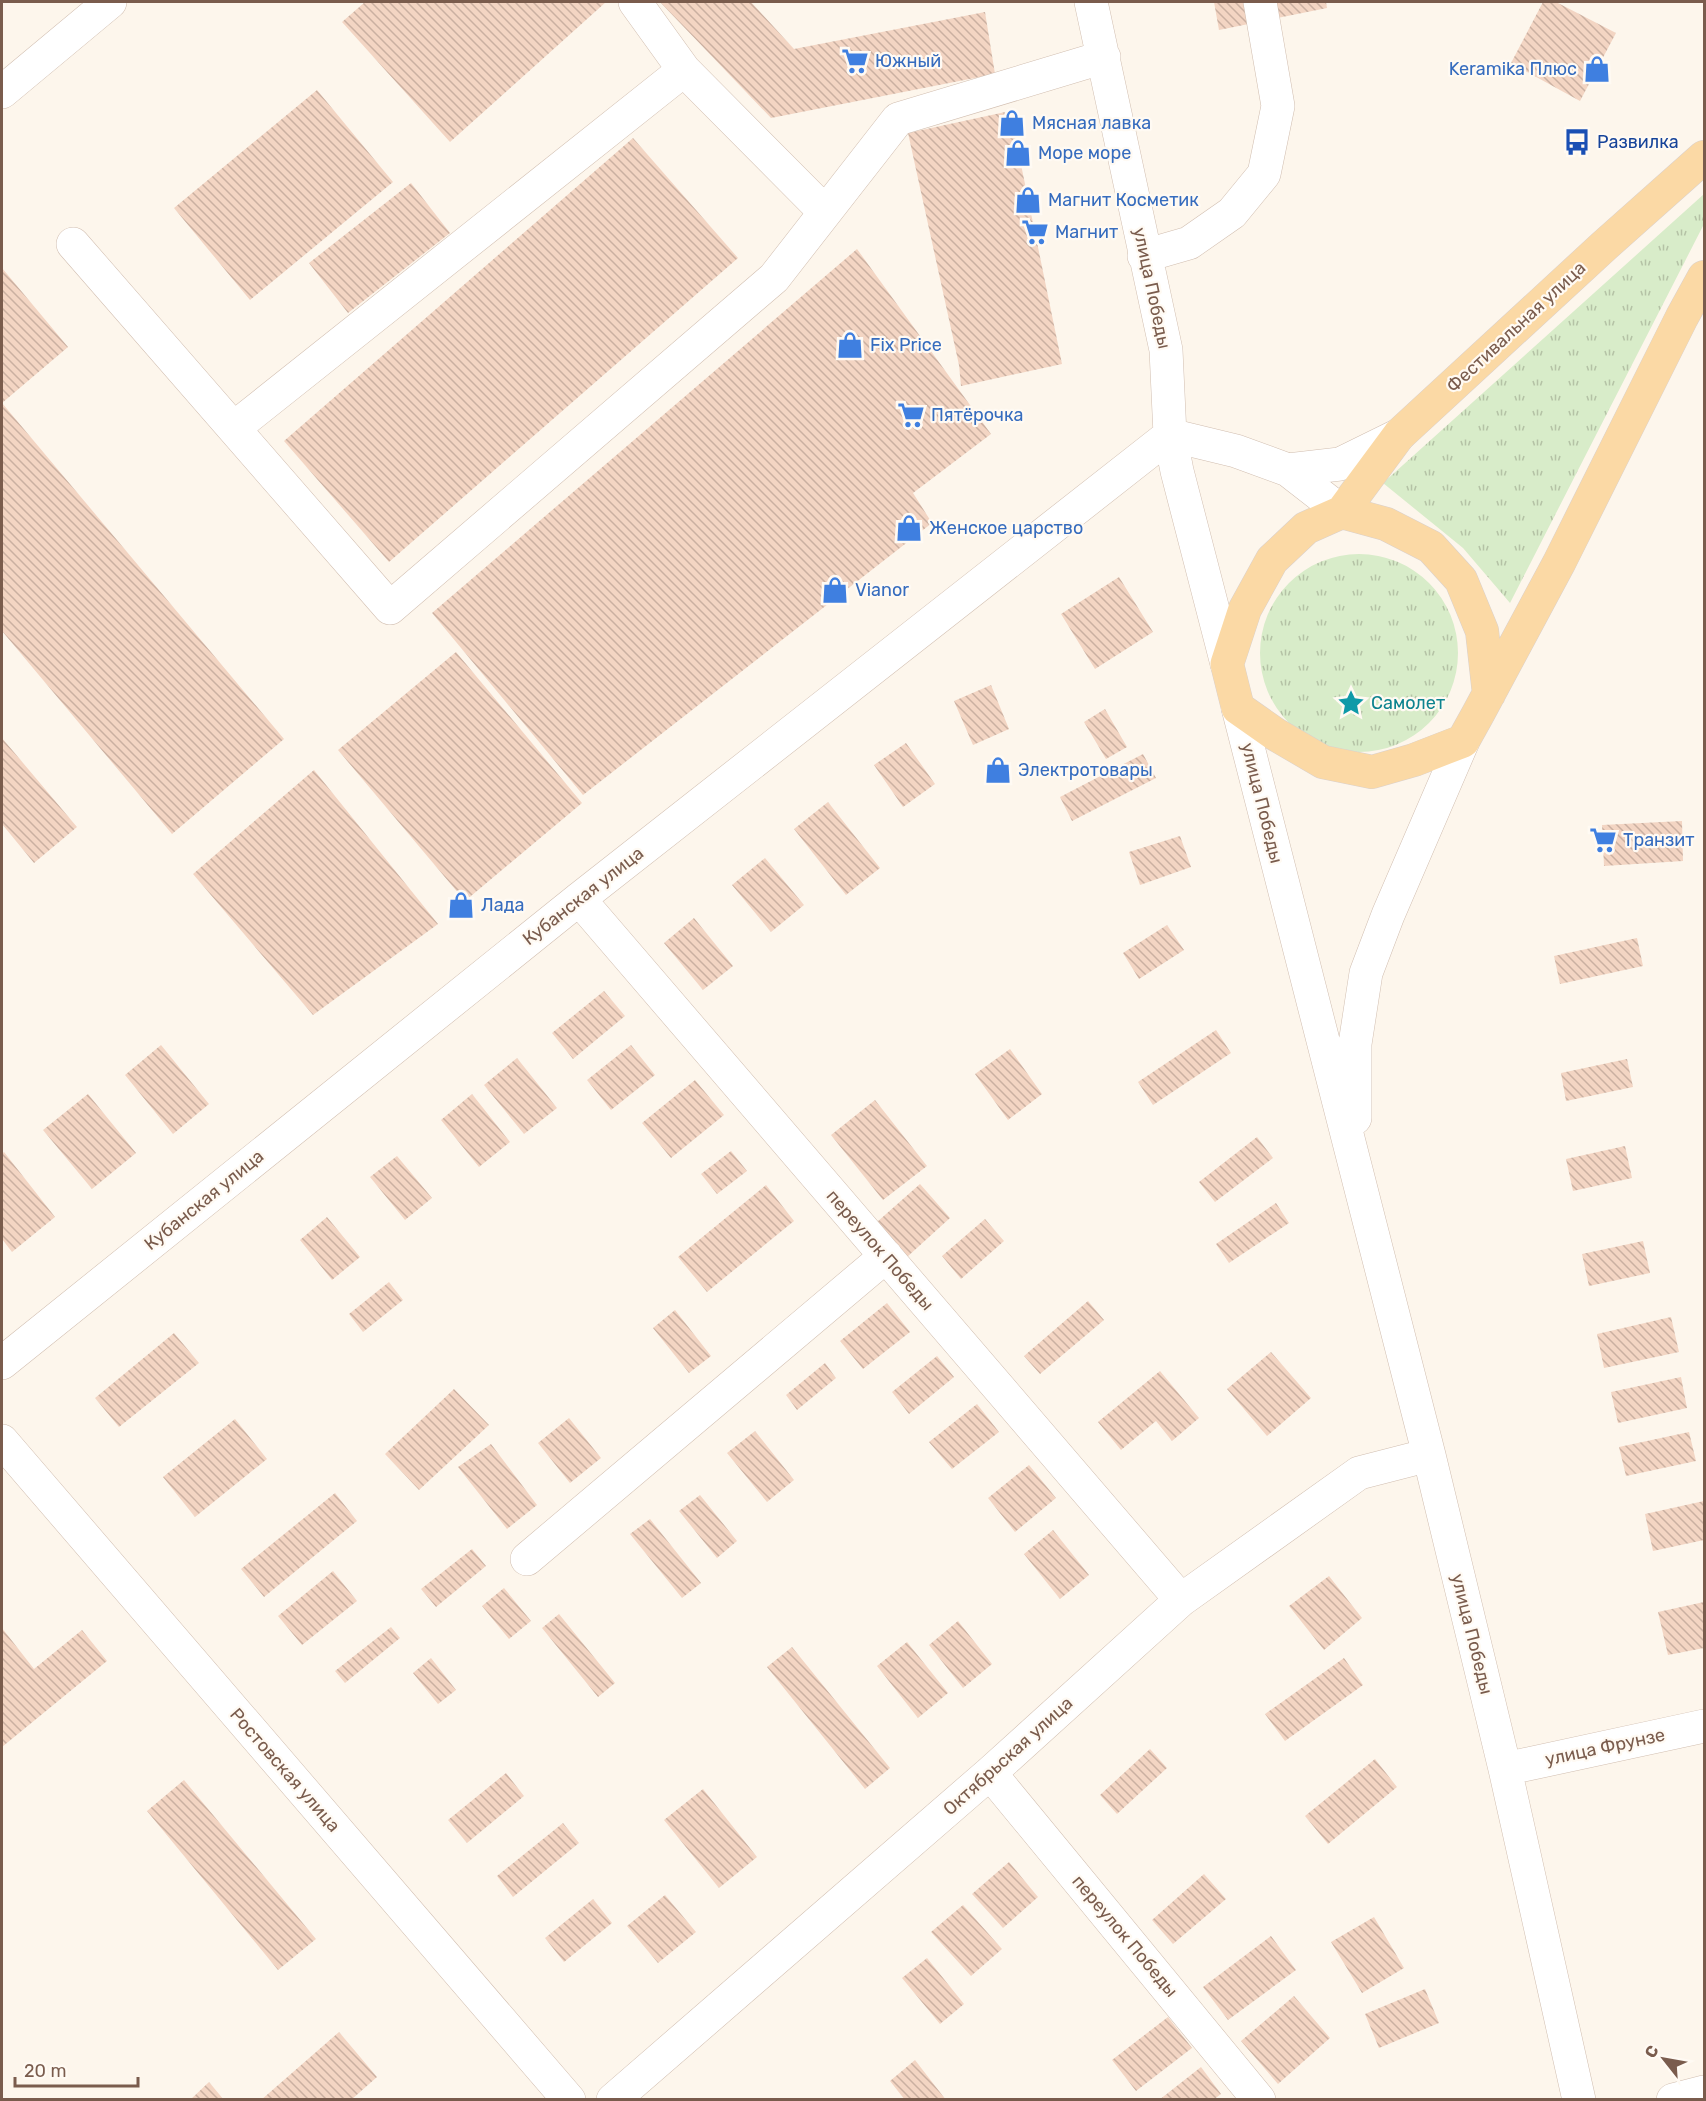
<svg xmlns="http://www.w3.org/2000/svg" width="1706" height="2101" viewBox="0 0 1706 2101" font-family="Rubik,sans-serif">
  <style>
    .grass { fill: url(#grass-tufts) }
    .building { fill: url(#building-back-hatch) }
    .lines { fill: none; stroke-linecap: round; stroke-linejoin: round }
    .minor-casing { stroke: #d1beb0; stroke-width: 34 }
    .major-casing { stroke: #dad1cd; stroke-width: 34 }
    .minor { stroke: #fff; stroke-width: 33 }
    .major { stroke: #fbd9a5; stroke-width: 33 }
    .labels { text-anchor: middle; stroke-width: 4.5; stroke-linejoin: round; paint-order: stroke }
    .shop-label { font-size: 18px; fill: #366cbe; stroke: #fffaf3; text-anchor: start }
    .transit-label { font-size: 18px; fill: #164399; stroke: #fffaf3; text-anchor: start }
    .street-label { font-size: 18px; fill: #7a5c4d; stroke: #fffaf3 }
    .culture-label { font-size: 18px; fill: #0d838f; stroke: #fffaf3; text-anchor: start }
  </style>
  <defs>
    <pattern id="grass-tufts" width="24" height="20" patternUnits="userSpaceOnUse" patternTransform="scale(1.5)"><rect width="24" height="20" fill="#d8ecc9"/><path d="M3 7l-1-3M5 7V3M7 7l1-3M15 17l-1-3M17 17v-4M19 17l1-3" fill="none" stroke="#b4c2a5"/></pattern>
    <pattern id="building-back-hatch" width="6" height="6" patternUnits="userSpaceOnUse" patternTransform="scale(1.5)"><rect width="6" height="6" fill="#f3d5c3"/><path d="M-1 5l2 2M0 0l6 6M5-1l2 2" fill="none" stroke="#cab0a1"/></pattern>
  </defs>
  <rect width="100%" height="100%" fill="#fdf6ec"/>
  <path class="grass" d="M 1704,194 L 1704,224 L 1510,603 L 1463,548 L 1383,483 Z
    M1260 653a99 99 0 1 1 198 0a99 99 0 1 1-198 0Z"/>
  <path class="building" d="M 365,2 L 606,2 L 450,142 L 342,22 Z
    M 660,2 L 751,2 L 794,49 L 985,12 L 995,74 L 771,118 Z
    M 1214,2 L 1326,2 L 1327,8 L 1219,30 Z
    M 1543,2 L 1556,2 L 1616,33 L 1580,101 L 1511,63 Z
    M 317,90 L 393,182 L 250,300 L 174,208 Z
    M 1010,111 L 1062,364 L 961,386 L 959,365 L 908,133 Z
    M 633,138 L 738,258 L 389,562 L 284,441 Z
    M 411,183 L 450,233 L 348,313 L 309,263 Z
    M 857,249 L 991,434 L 913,493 L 932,523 L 583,795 L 432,613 Z
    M 2,268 L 68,347 L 2,403 L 284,739 L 172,834 L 2,631 Z
    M 1119,577 L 1153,632 L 1095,669 L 1061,614 Z
    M 456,652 L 582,803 L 465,901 L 338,750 Z
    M 991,685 L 1009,729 L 973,745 L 954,701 Z
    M 1105,709 L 1127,747 L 1106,759 L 1084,722 Z
    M 2,738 L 77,827 L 34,863 L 2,824 Z
    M 906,743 L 935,784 L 903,807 L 874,765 Z
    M 1143,754 L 1156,778 L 1072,821 L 1060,797 Z
    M 314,770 L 438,924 L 313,1015 L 193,874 Z
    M 828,802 L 880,868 L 846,895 L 794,829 Z
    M 1682,821 L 1683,861 L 1604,866 L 1602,825 Z
    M 1180,836 L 1191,867 L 1140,885 L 1129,852 Z
    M 765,858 L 804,905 L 771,932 L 732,885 Z
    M 694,918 L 733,966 L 703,990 L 664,943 Z
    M 1167,925 L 1184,950 L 1139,979 L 1123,953 Z
    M 1637,938 L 1643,966 L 1560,984 L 1554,956 Z
    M 604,991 L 625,1016 L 573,1059 L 552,1033 Z
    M 1216,1030 L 1231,1053 L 1153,1105 L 1138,1082 Z
    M 161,1045 L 209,1104 L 173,1134 L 125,1075 Z
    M 631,1045 L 655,1075 L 611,1110 L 587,1080 Z
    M 1010,1049 L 1042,1094 L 1008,1120 L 975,1074 Z
    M 517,1058 L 557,1108 L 524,1134 L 484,1085 Z
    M 1627,1059 L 1633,1087 L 1566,1101 L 1561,1073 Z
    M 695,1080 L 724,1115 L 671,1158 L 642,1123 Z
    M 88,1094 L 136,1153 L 92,1189 L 43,1130 Z
    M 472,1094 L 510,1142 L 479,1167 L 441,1120 Z
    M 875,1100 L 927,1166 L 883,1200 L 831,1135 Z
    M 1257,1137 L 1273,1158 L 1215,1202 L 1199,1182 Z
    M 1625,1146 L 1632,1178 L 1573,1191 L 1566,1159 Z
    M 731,1151 L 747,1171 L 717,1194 L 701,1174 Z
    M 4,1152 L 55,1217 L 12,1252 L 2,1239 L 2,1154 Z
    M 397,1156 L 432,1198 L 405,1220 L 370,1177 Z
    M 920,1184 L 950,1218 L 907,1257 L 877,1222 Z
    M 766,1185 L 794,1221 L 707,1292 L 678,1257 Z
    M 1276,1203 L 1289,1223 L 1229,1263 L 1216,1244 Z
    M 327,1217 L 360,1257 L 332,1280 L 300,1240 Z
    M 985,1219 L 1004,1241 L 961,1279 L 942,1256 Z
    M 1643,1241 L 1650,1273 L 1589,1286 L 1582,1254 Z
    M 389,1282 L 403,1300 L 363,1332 L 349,1314 Z
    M 1088,1301 L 1104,1320 L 1040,1374 L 1024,1356 Z
    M 887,1303 L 910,1332 L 863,1369 L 840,1341 Z
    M 675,1310 L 711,1356 L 689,1373 L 653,1328 Z
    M 1671,1317 L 1679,1352 L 1604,1368 L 1597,1334 Z
    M 174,1333 L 199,1363 L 119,1427 L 95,1398 Z
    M 1271,1352 L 1311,1398 L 1267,1436 L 1227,1389 Z
    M 937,1356 L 954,1377 L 909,1414 L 892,1392 Z
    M 825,1363 L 836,1378 L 797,1410 L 786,1395 Z
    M 1160,1371 L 1199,1418 L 1172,1441 L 1156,1421 L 1121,1450 L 1098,1422 Z
    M 1681,1377 L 1687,1408 L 1618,1423 L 1611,1392 Z
    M 454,1389 L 489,1425 L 419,1490 L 385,1454 Z
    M 977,1404 L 999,1432 L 952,1469 L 929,1442 Z
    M 569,1418 L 601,1458 L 570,1483 L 538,1443 Z
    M 235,1419 L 267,1459 L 195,1517 L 163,1477 Z
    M 755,1431 L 794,1480 L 767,1502 L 727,1453 Z
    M 1689,1432 L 1696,1461 L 1626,1476 L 1619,1447 Z
    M 491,1444 L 537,1505 L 507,1529 L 458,1467 Z
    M 1029,1465 L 1056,1498 L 1015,1532 L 988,1498 Z
    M 335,1493 L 357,1521 L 264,1597 L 241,1569 Z
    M 700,1495 L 737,1541 L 717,1558 L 679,1511 Z
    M 1704,1501 L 1704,1540 L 1653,1551 L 1645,1514 Z
    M 650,1519 L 701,1583 L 682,1598 L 630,1534 Z
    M 1053,1530 L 1089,1575 L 1060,1599 L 1024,1554 Z
    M 472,1549 L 486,1566 L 436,1607 L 421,1589 Z
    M 333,1571 L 357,1601 L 302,1645 L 278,1616 Z
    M 1329,1576 L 1362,1618 L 1324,1650 L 1289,1606 Z
    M 504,1588 L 531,1621 L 509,1639 L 482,1606 Z
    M 1704,1602 L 1704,1648 L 1668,1655 L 1658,1612 Z
    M 559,1614 L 615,1683 L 598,1697 L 542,1628 Z
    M 958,1621 L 992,1664 L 963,1688 L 929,1645 Z
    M 391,1627 L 400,1638 L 345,1683 L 335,1671 Z
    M 2,1628 L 34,1669 L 82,1630 L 107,1661 L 2,1747 Z
    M 907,1642 L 948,1693 L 918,1718 L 877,1666 Z
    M 792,1647 L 890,1768 L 865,1789 L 767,1667 Z
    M 431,1658 L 456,1690 L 438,1704 L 413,1673 Z
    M 1344,1658 L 1363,1685 L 1285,1741 L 1265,1714 Z
    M 1150,1749 L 1167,1768 L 1117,1814 L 1100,1795 Z
    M 1375,1759 L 1397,1787 L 1328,1844 L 1305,1816 Z
    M 506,1773 L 524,1796 L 467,1843 L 448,1820 Z
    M 184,1780 L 316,1939 L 278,1970 L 147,1811 Z
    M 703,1789 L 757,1857 L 719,1888 L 664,1820 Z
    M 563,1823 L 579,1843 L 513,1897 L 497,1876 Z
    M 1009,1862 L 1038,1897 L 1003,1928 L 972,1894 Z
    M 1204,1874 L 1226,1899 L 1173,1944 L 1152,1920 Z
    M 665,1895 L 696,1932 L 658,1963 L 627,1926 Z
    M 593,1899 L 612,1923 L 564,1962 L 545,1938 Z
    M 963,1905 L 1002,1949 L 971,1976 L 931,1932 Z
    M 1374,1917 L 1404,1968 L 1362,1993 L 1331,1942 Z
    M 1271,1936 L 1296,1970 L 1228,2020 L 1203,1987 Z
    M 927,1958 L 964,2004 L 940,2024 L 902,1978 Z
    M 1425,1989 L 1439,2023 L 1379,2048 L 1365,2014 Z
    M 1294,1996 L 1330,2038 L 1278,2084 L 1241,2041 Z
    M 1168,2017 L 1192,2048 L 1136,2091 L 1112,2060 Z
    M 339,2032 L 377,2077 L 351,2100 L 261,2100 Z
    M 915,2060 L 946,2100 L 905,2100 L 890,2081 Z
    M 1201,2067 L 1221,2094 L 1213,2100 L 1159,2100 Z
    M 209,2082 L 224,2100 L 190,2100 Z"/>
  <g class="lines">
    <defs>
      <path id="minor" d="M 635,2 L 684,70 L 825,212
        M 1091,2 L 1166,350 L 1170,435 L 1177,471 L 1227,664
        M 2,92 L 110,2
        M 73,244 L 390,608 L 774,278 L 898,119 L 1104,57
        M 1144,256 L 1189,243 L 1232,213 L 1264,174 L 1278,106 L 1260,2
        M 234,428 L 684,70
        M 1170,435 L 1236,451 L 1288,470 L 1342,512
        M 1288,470 L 1340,464 L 1399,435
        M 1238,708 L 1429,1455 L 1505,1769 L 1579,2100
        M 579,899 L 1181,1600
        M 1355,1118 L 1355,1044 L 1366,973 L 1388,915 L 1463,741
        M 2,1363 L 579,899 L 1170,435
        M 2,1441 L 569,2100
        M 527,1559 L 886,1256
        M 1505,1769 L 1704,1726
        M 990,1773 L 1259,2100
        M 613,2100 L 990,1773 L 1181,1600 L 1359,1473 L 1429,1455
        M 1673,2100 L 1704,2092"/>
      <path id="major" d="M 1342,512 L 1399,435 L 1604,246 L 1704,157
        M 1489,694 L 1482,631 L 1461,580 L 1431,547 L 1386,524 L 1342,512 L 1306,528 L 1272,560 L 1245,609 L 1227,664 L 1238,708 L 1275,734 L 1323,762 L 1372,772 L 1414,760 L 1463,741 L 1478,714 L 1559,563 L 1682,317 L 1704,277"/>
    </defs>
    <use href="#minor" class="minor-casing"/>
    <use href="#major" class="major-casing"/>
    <use href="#minor" class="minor"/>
    <use href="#major" class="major"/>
  </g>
  <defs>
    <symbol id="supermarket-bare" viewBox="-9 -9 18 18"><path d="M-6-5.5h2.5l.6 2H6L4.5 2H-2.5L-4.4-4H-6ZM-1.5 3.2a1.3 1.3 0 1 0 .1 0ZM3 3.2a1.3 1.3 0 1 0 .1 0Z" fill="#3f7fe0" stroke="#fffaf3" stroke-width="2.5" paint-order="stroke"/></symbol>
    <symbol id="shop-bare" viewBox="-9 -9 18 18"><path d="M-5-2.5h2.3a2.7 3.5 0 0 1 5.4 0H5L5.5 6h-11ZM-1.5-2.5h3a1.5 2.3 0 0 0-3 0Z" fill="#3f7fe0" stroke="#fffaf3" stroke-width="2.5" paint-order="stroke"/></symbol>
    <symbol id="bus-bare" viewBox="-9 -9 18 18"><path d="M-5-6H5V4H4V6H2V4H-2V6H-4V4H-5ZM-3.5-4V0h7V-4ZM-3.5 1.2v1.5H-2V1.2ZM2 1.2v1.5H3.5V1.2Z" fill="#1a4fb4" stroke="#fffaf3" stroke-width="2.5" paint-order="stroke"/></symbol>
    <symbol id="sight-bare" viewBox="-9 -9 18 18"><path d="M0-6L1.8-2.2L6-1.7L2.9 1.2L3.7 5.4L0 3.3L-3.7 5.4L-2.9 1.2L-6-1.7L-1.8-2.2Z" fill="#0f9aa8" stroke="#fffaf3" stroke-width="2.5" paint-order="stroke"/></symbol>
  </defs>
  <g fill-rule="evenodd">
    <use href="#supermarket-bare" x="836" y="42" width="38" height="38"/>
    <use href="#shop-bare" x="1578" y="50" width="38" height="38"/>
    <use href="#shop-bare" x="993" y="104" width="38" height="38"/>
    <use href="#bus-bare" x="1558" y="123" width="38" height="38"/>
    <use href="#shop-bare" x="999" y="134" width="38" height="38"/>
    <use href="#shop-bare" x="1009" y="181" width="38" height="38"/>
    <use href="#supermarket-bare" x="1016" y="213" width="38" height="38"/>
    <use href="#shop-bare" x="831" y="326" width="38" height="38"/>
    <use href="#supermarket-bare" x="892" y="396" width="38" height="38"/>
    <use href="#shop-bare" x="890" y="509" width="38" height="38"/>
    <use href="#shop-bare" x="816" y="571" width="38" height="38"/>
    <use href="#sight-bare" x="1332" y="684" width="38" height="38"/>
    <use href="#shop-bare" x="979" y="751" width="38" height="38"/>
    <use href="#supermarket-bare" x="1584" y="821" width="38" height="38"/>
    <use href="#shop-bare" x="442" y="886" width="38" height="38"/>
  </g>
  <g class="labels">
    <g class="shop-label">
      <text x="875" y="67">Южный</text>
      <text x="1577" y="75" text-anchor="end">Keramika Плюс</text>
      <text x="1032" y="129">Мясная лавка</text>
      <text x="1038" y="159">Море море</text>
      <text x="1048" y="206">Магнит Косметик</text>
      <text x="1055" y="238">Магнит</text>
      <text x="870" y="351">Fix Price</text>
      <text x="931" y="421">Пятёрочка</text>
      <text x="929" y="534">Женское царство</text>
      <text x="855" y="596">Vianor</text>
      <text x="1018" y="776">Электротовары</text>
      <text x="1623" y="846">Транзит</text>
      <text x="481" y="911">Лада</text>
    </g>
    <g class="transit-label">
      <text x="1597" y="148">Развилка</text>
    </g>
    <g class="street-label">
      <text transform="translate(1152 288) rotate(78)" y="6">улица Победы</text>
      <text transform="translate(1516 327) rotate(-43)" y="6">Фестивальная улица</text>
      <text transform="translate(1262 803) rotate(76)" y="6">улица Победы</text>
      <text transform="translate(583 896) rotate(-38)" y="6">Кубанская улица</text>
      <text transform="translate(204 1200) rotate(-39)" y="6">Кубанская улица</text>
      <text transform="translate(880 1250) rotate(49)" y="6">переулок Победы</text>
      <text transform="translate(1472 1634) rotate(76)" y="6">улица Победы</text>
      <text transform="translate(1605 1747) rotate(-12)" y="6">улица Фрунзе</text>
      <text transform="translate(1008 1756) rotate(-42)" y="6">Октябрьская улица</text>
      <text transform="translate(285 1770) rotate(49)" y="6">Ростовская улица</text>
      <text transform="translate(1125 1936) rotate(50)" y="6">переулок Победы</text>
    </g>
    <g class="culture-label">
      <text x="1371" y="709">Самолет</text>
    </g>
  </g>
  <rect width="1706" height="2101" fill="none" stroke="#7a5c4d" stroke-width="6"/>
  <g transform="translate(1664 2059) rotate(301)" stroke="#fffaf3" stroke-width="4.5" paint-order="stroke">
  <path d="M0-4.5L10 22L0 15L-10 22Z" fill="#7a5c4d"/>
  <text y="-9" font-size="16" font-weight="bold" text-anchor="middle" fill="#7a5c4d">С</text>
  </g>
  <path d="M15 2077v9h123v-9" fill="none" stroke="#7a5c4d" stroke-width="3"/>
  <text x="24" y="2077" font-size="18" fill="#7a5c4d" stroke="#fffaf3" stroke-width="4.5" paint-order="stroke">20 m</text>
</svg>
